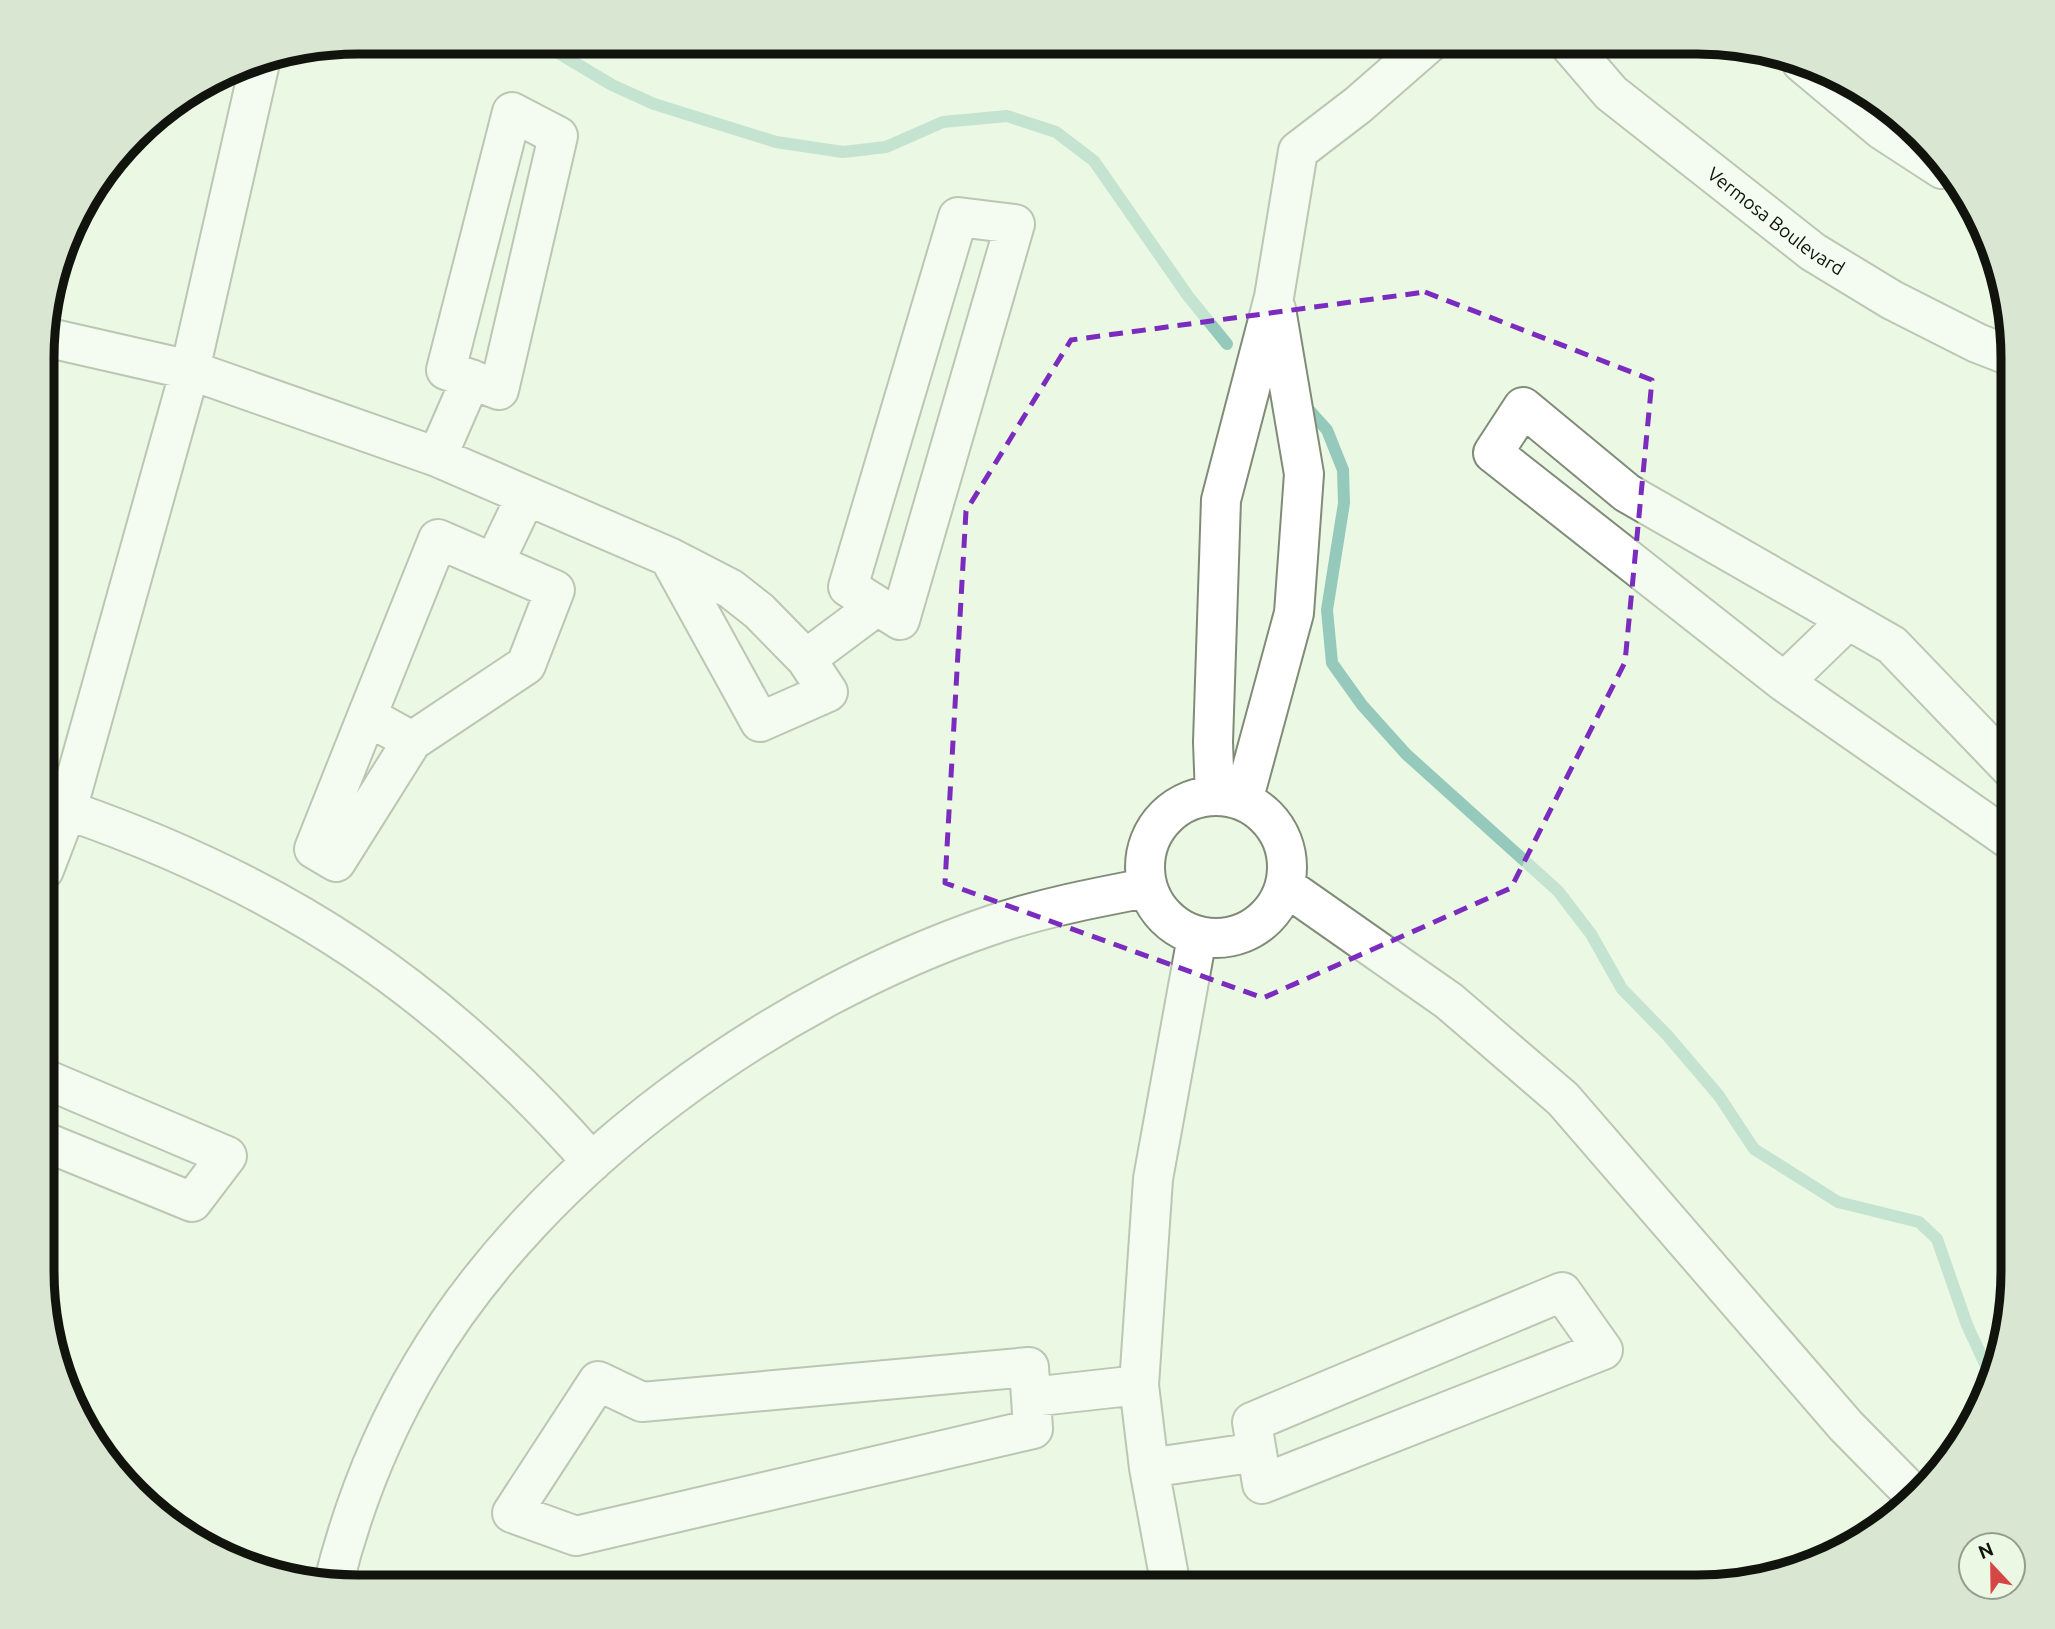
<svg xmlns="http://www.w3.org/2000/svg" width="2055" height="1629" viewBox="0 0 2055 1629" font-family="Ubuntu,sans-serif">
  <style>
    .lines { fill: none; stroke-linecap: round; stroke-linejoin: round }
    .stream { stroke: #95c9bb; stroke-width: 12 }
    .minor-casing { stroke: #808b78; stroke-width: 42 }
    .secondary-casing { stroke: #808b78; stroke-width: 42 }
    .minor { stroke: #fff; stroke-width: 38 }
    .secondary { stroke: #fff; stroke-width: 38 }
    .marked { fill: none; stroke: #7b2cbf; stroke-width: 5; stroke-dasharray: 14 9; stroke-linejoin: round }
    .labels { text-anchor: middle; stroke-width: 7; stroke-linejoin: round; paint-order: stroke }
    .street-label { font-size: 19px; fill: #10140d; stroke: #ebf8e3 }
    .rim { fill: none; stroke: #10140d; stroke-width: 9 }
  </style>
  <rect width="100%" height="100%" fill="#ebf8e3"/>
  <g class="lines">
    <path class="stream" d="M 540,42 L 612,85 L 654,104 L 776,142 L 843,152 L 886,147 L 943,122 L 1007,116 L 1056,132 L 1094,161 L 1188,296 L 1227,344
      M 1310,411 L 1327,430 L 1343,470 L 1344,503 L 1327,610 L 1332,663 L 1362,705 L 1406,754 L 1558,891 L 1591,934 L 1622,989 L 1667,1035 L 1719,1096 L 1754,1149 L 1838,1202 L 1919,1222 L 1937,1239 L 1967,1325 L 1992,1379"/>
    <defs>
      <path id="minor" d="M 1802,63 L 1882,130 L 1942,169
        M 512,112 L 558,136 L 499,390 L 446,370 Z
        M 958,217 L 1015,224 L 900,620 L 848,587 Z
        M 45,337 L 190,370 L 437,457 L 669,557 L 731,589 L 759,611 L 806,659 L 828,692 L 760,722 L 669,557
        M 437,457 L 471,379
        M 438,539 L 555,590 L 526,665 L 412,741 L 367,716 Z
        M 494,563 L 526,496
        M 806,659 L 877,606
        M 1784,682 L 1848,620
        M 367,716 L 314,849 L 336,862 L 412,741
        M1145 867a71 71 0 1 1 142 0a71 71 0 1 1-142 0Z
        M 1215,796 L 1213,742 L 1221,500 L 1274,297 L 1298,151 L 1358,105 L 1429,43
        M 1243,801 L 1294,613 L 1304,474 L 1276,309
        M 67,810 C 286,886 439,988 592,1162
        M 2013,842 L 1784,682 L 1493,453 L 1523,407 L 1627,493 L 1892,645 L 2013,771
        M 44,870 L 67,810 L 190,370 L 261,58
        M 1285,886 L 1449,1001 L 1563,1099 L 1846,1426 L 1913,1494
        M 43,1141 L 192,1202 L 227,1156 L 43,1078
        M 1562,1292 L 1603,1350 L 1262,1484 L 1252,1422 Z
        M 1029,1367 L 1033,1429 L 576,1536 L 512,1513 L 598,1381 L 642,1402 Z
        M 1031,1397 L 1139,1385
        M 1149,1468 L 1257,1452
        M 333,1585 C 352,1508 381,1434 422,1365 C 540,1165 774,999 992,925 C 1042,908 1094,898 1146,888
        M 1171,1587 L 1149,1468 L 1139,1385 L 1153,1179 L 1197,937"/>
      <g id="secondary">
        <path id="s1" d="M 1568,43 L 1611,93 L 1813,252 L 1892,300 L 1977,343 L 2013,357"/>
      </g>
    </defs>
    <use href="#minor" class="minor-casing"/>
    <use href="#secondary" class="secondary-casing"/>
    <use href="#minor" class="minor"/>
    <use href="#secondary" class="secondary"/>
  </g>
  <path d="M0 0H2055V1629H0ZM 1425,292 L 1652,380 L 1625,662 L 1511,888 L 1263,998 L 945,883 L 966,511 L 1071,340 Z" fill="#ebf8e3" fill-opacity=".55" fill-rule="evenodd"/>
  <path class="marked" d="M 1425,292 L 1652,380 L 1625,662 L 1511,888 L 1263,998 L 945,883 L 966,511 L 1071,340 Z"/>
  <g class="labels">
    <g class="street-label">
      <text dy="7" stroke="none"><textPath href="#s1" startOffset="275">Vermosa Boulevard</textPath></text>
    </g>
  </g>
  <path d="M0 0H2055V1629H0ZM358 54H1697A304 304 0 0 1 2001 358V1271A304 304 0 0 1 1697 1575H358A304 304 0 0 1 54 1271V358A304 304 0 0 1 358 54Z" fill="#d9e6d2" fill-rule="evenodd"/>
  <path class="rim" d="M358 54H1697A304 304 0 0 1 2001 358V1271A304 304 0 0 1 1697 1575H358A304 304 0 0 1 54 1271V358A304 304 0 0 1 358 54Z"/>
  <g transform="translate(1992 1566) rotate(338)"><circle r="33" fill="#ebf8e3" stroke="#939d8d" stroke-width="2"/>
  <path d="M0-5L12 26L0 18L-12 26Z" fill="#d64645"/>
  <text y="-10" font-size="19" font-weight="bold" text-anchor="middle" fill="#10140d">N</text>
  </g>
</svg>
